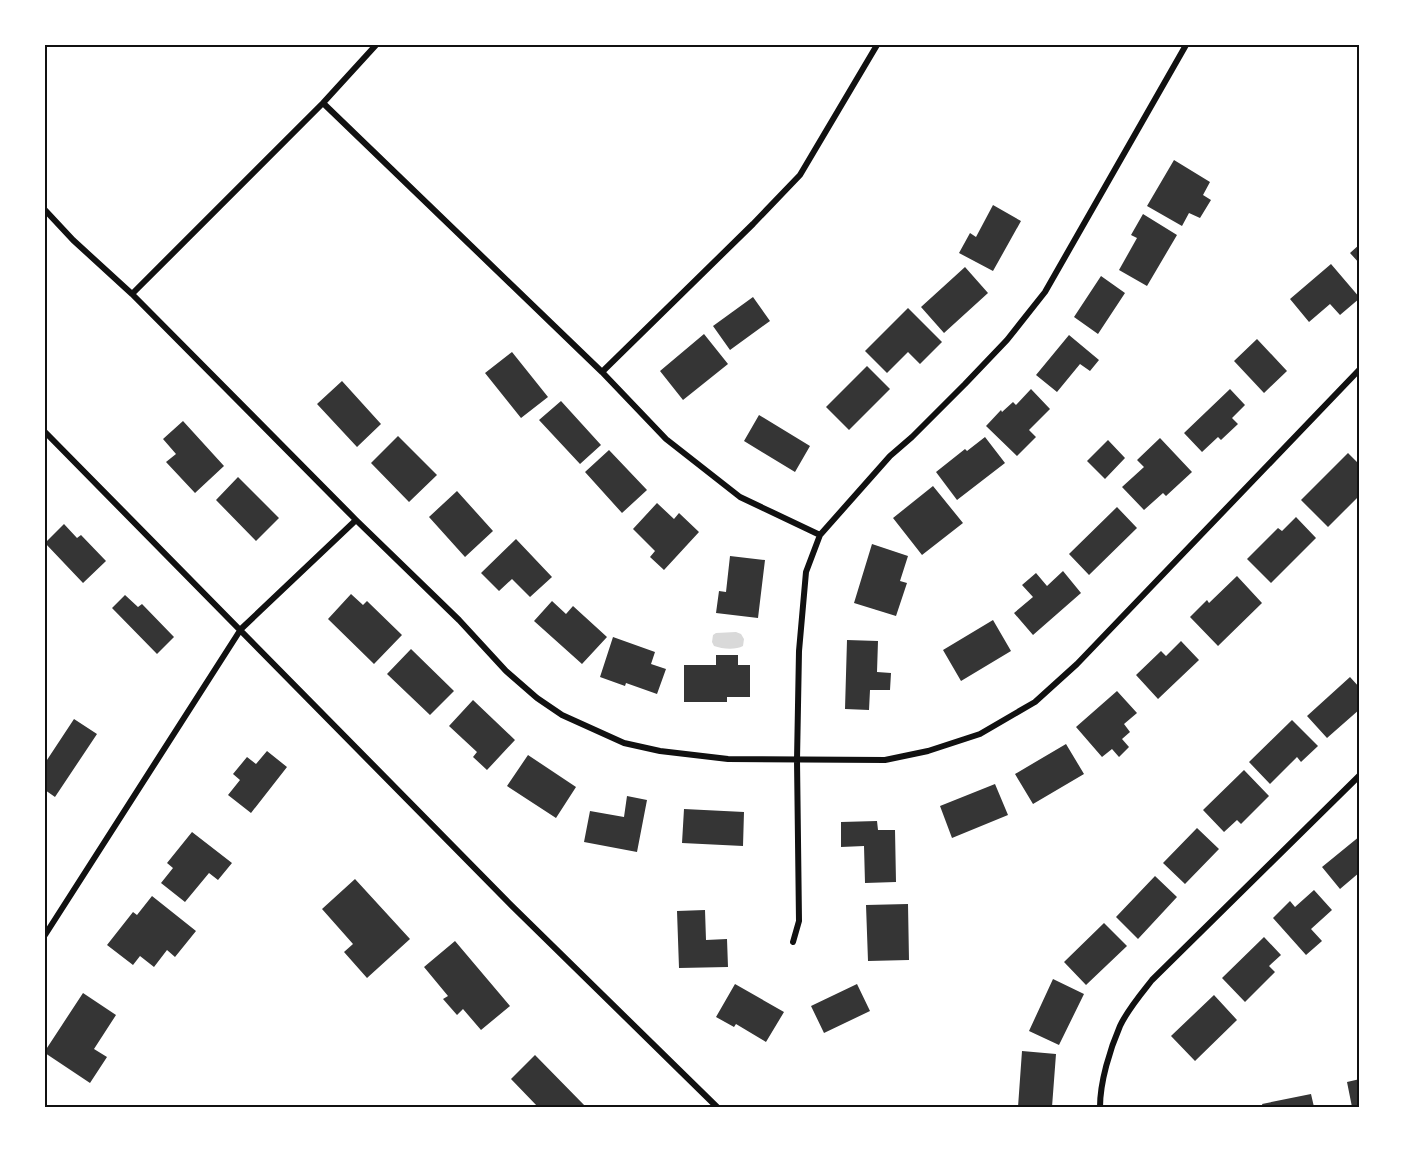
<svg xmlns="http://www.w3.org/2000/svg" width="1405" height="1152" viewBox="0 0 1405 1152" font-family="Lato,sans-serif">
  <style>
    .water { fill: #d9d9d9 }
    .building { fill: #353535 }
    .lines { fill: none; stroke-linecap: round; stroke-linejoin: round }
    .minor { stroke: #111; stroke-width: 6 }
    .neatline { fill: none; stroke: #111; stroke-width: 2 }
  </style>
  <rect width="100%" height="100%" fill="#fff"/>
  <path class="water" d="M 736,632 L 741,634 L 744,639 L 743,646 C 736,650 722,649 714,646 L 712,642 L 713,635 L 716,633 Z"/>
  <path class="building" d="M 1174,160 L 1210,182 L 1203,195 L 1211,200 L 1200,218 L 1189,213 L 1182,226 L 1147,206 Z
    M 993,205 L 1021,221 L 993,271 L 959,253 L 970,233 L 976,237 Z
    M 1143,214 L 1177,235 L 1147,286 L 1119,270 L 1137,238 L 1131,235 Z
    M 1360,244 L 1360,264 L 1350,253 Z
    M 1331,264 L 1360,298 L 1340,315 L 1330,304 L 1309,322 L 1290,299 Z
    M 965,267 L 988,293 L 944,333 L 921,307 Z
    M 1101,276 L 1125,293 L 1098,334 L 1074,317 Z
    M 753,297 L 770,321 L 730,350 L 713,326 Z
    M 908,308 L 942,342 L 920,364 L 908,352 L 887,373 L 865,351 Z
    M 704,334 L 728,364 L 683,400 L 660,371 Z
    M 1069,335 L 1099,360 L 1090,371 L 1080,364 L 1057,392 L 1036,375 Z
    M 1257,339 L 1287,371 L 1264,393 L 1234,361 Z
    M 512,352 L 548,397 L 521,418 L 485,373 Z
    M 867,366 L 890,389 L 849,430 L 826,407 Z
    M 342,381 L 381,424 L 357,447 L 317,404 Z
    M 1031,389 L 1050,409 L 1029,430 L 1036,437 L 1017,456 L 986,426 L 1001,410 L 1002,412 L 1013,402 L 1016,405 Z
    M 1230,389 L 1245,405 L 1232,418 L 1238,424 L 1221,440 L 1218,437 L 1202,452 L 1184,433 Z
    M 561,401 L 601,445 L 580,464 L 539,420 Z
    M 759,415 L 810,446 L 795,472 L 744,441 Z
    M 183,421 L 224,466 L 195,493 L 166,462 L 176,454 L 163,439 Z
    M 398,436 L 437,475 L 409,502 L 371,463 Z
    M 985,437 L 1005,463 L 957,500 L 936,472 L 965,449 L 967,451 Z
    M 1160,438 L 1192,472 L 1166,496 L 1163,493 L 1144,510 L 1122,487 L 1144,467 L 1137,460 Z
    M 1108,440 L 1125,458 L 1105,479 L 1087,461 Z
    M 609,450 L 647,490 L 622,513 L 585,472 Z
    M 1348,453 L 1360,465 L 1360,495 L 1328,527 L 1301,500 Z
    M 238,477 L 279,518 L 256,541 L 216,500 Z
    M 933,486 L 963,523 L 922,555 L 893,518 Z
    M 457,491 L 493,531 L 465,557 L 429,517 Z
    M 657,503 L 674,519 L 679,513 L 699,532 L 664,570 L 650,557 L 655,551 L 633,529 Z
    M 1117,507 L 1137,528 L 1089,575 L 1069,554 Z
    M 1296,517 L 1316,538 L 1271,583 L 1247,559 L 1278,528 L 1282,531 Z
    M 64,524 L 77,538 L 81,535 L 106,561 L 83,583 L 45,543 Z
    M 516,539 L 552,577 L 530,597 L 512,579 L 499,591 L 481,573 Z
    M 872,544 L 908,556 L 900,581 L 907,583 L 896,616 L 854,603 Z
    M 730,556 L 765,560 L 758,618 L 716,613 L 719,591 L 726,592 Z
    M 1063,571 L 1081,593 L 1033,635 L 1014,613 L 1033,597 L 1022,585 L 1036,573 L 1047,586 Z
    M 1237,576 L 1262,603 L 1218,646 L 1190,617 L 1207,600 L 1209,603 Z
    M 351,594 L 363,605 L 367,601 L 402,635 L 374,664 L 328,619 Z
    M 125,595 L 138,607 L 142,604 L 174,637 L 157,654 L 112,608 Z
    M 552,601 L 566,614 L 573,606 L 607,637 L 582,664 L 534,621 Z
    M 993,620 L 1011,651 L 961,681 L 943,650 Z
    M 613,637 L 655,652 L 651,664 L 666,669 L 657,694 L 626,683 L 625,686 L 600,677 Z
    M 847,640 L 878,641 L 877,672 L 891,673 L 890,690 L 870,690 L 869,710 L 845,709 Z
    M 1181,641 L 1199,660 L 1158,699 L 1136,675 L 1161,651 L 1166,656 Z
    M 411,649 L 454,691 L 430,715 L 387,674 Z
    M 716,655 L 738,655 L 738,665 L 750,665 L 750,697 L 727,697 L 727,702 L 684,702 L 684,665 L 716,665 Z
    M 1350,677 L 1360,688 L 1360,709 L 1327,738 L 1307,716 Z
    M 1117,691 L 1137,713 L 1124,724 L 1130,732 L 1122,739 L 1129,747 L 1119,757 L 1112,749 L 1102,757 L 1076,727 Z
    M 473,700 L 515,740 L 487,770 L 473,757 L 477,752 L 449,726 Z
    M 74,719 L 97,734 L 55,797 L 45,790 L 45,763 Z
    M 1292,720 L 1318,746 L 1301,762 L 1297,757 L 1270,784 L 1249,762 Z
    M 1066,744 L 1084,774 L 1033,804 L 1015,774 Z
    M 267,751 L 287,767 L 251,813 L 228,795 L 240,780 L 233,774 L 247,757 L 256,764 Z
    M 528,755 L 576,787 L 556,818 L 507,786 Z
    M 1244,770 L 1269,796 L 1241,824 L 1237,820 L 1224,832 L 1203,810 Z
    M 995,784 L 1008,815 L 952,838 L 940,806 Z
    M 627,796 L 647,800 L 637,852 L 584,842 L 590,811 L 624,817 Z
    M 684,809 L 744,812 L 743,846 L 682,843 Z
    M 877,821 L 878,830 L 895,830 L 896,882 L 865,883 L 864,846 L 841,847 L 841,822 Z
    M 1197,828 L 1219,849 L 1185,884 L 1163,863 Z
    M 192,832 L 232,863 L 218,880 L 209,873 L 185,902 L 161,883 L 173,868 L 167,863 Z
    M 1360,836 L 1360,872 L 1340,889 L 1322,867 Z
    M 1155,876 L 1177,897 L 1138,939 L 1116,917 Z
    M 355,879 L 410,939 L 367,978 L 344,952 L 353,944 L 322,909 Z
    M 1314,890 L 1332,910 L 1311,929 L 1322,941 L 1306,955 L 1273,918 L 1290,901 L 1295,907 Z
    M 152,896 L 196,931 L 175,957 L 167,950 L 154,967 L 140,956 L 133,965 L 107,945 L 133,912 L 137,915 Z
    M 908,904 L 909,960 L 868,961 L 866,905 Z
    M 705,910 L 706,940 L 727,939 L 728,967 L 679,968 L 677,911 Z
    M 1104,923 L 1127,946 L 1086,985 L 1064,962 Z
    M 1264,937 L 1281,955 L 1269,966 L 1275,972 L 1245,1002 L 1222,978 Z
    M 455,941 L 510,1006 L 481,1030 L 463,1009 L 457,1015 L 443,999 L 448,996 L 424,967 Z
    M 1053,979 L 1084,994 L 1059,1045 L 1029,1031 Z
    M 735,984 L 784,1012 L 766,1042 L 736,1024 L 734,1027 L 716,1017 Z
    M 857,984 L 870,1011 L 824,1033 L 811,1006 Z
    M 83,993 L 116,1015 L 94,1049 L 107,1057 L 90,1083 L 45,1053 L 45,1051 Z
    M 1214,995 L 1237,1020 L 1195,1061 L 1171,1036 Z
    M 1022,1051 L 1056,1054 L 1052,1107 L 1018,1107 Z
    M 535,1055 L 586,1107 L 538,1107 L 511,1079 Z
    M 1360,1079 L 1360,1107 L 1352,1107 L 1347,1082 Z
    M 1311,1094 L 1314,1107 L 1263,1107 L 1262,1104 Z"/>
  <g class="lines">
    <path class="minor" d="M 323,103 L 602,372 L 666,439 L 740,497 L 820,535
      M 45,210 L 73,240 L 132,294 L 356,520 L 459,620 L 506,671 L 537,698 L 562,715 L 624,743 L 660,751 L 728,759 L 885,760 L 928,751 L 980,734 L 1035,702 L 1077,664 L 1360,369
      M 132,294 L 323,103 L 376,45
      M 602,372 L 753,224 L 800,175 L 877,45
      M 45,432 L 509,903 L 717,1107
      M 45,935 L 241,629 L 356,520
      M 793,942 L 799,921 L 797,760 L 799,651 L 806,572 L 820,535 L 890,456 L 912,437 L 965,384 L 1007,340 L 1045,292 L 1186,45
      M 1100,1107 C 1100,1082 1110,1049 1120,1026 C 1128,1009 1141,994 1152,980 L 1360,775"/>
  </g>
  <rect width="1405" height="1152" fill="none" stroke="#ffffff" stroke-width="93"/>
  <rect x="46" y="46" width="1312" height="1060" class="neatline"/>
</svg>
